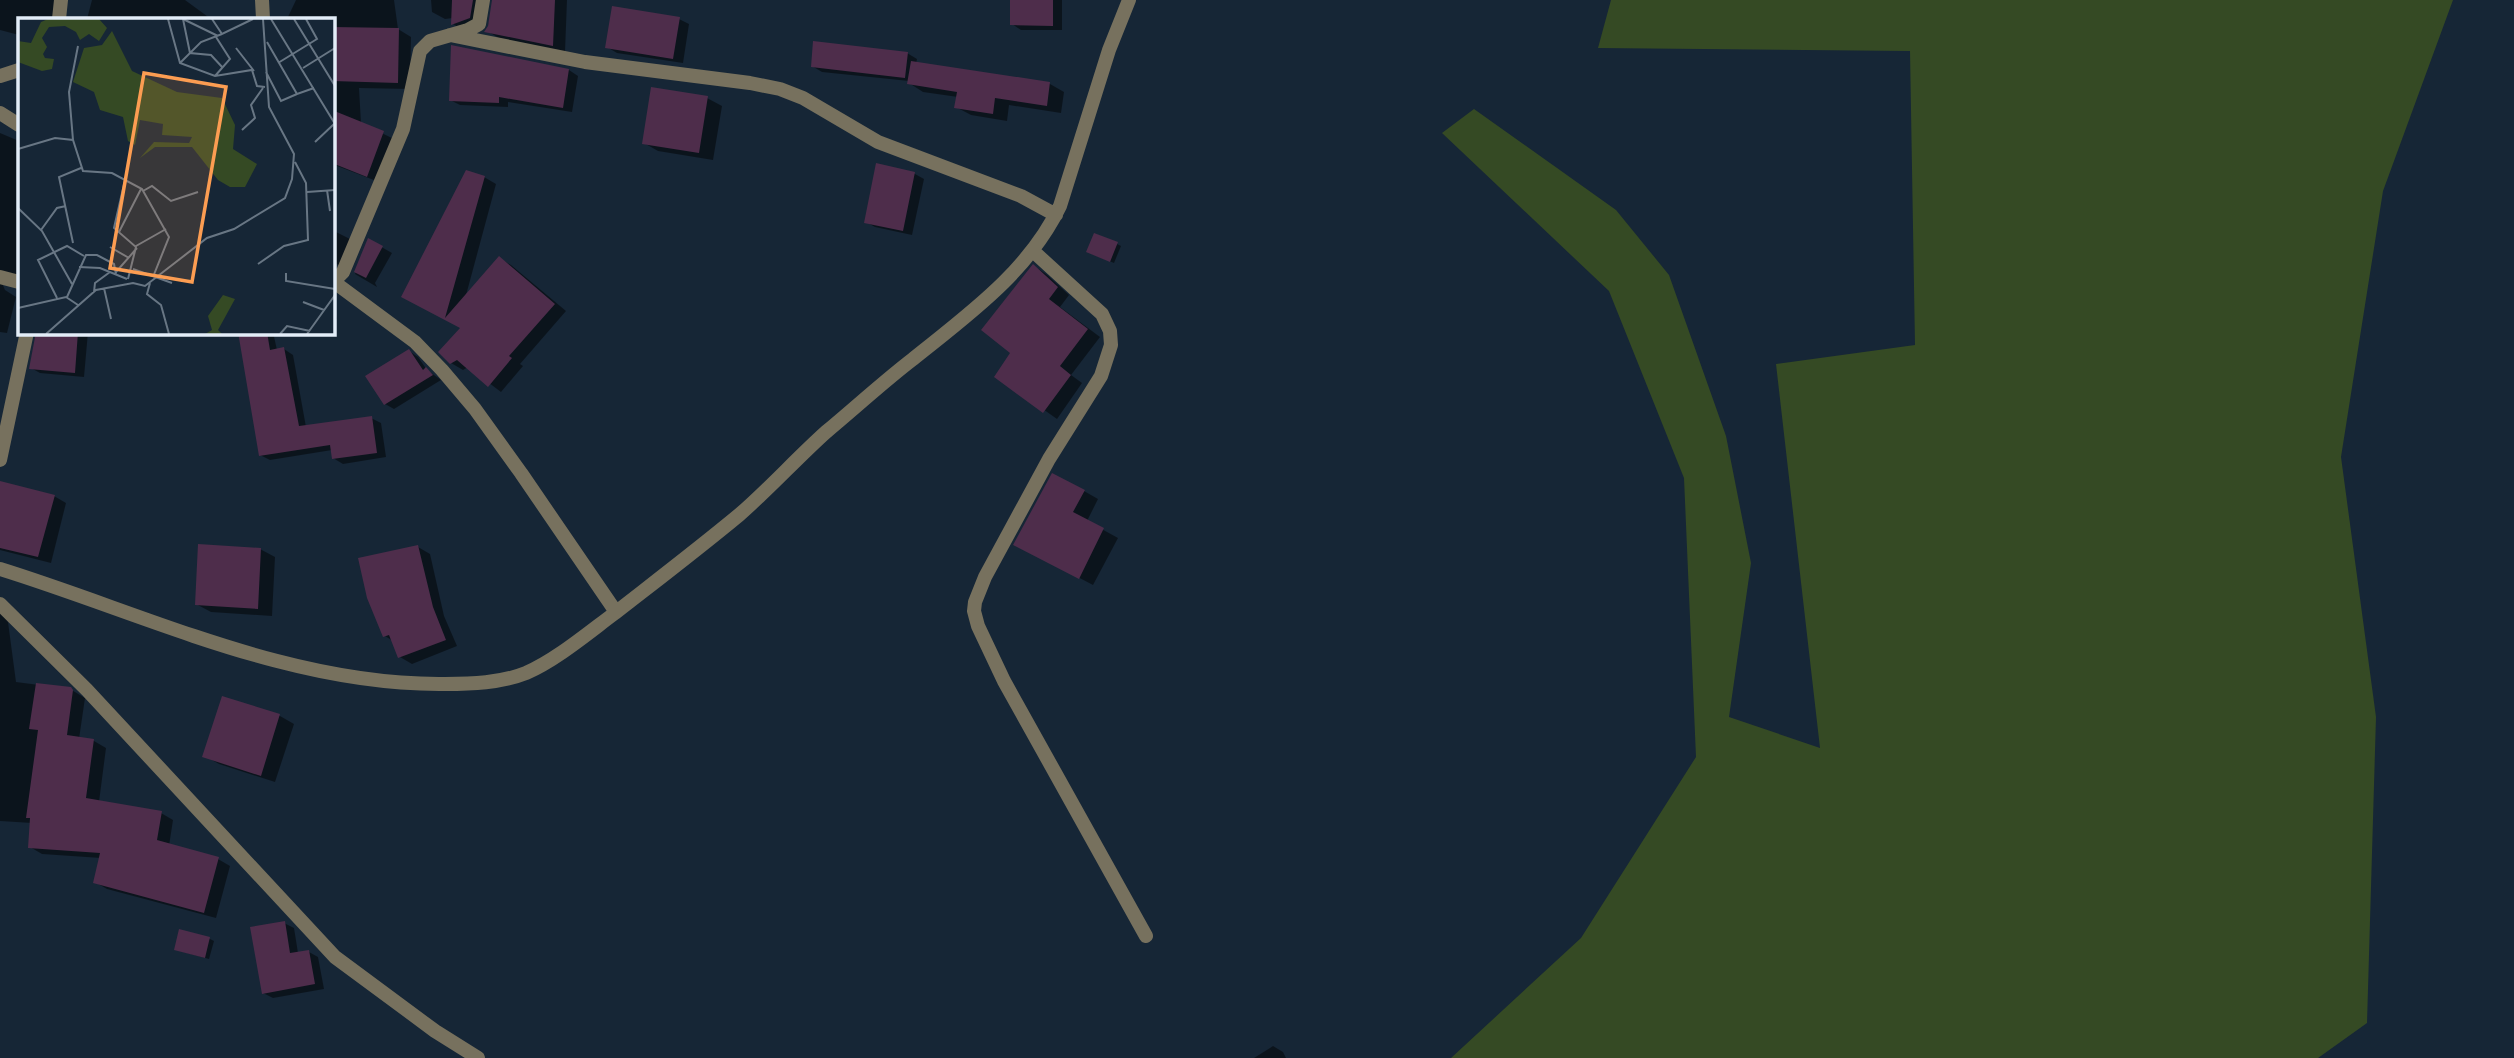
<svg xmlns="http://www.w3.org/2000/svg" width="2514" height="1058" viewBox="0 0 2514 1058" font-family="Lato,sans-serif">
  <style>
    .green { fill: #354a24 }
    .shadow { fill: #0007 }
    .building { fill: #4e2d4b }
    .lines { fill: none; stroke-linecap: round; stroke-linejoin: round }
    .street { stroke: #77715e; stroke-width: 14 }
    .inset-road { fill: none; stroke: #687684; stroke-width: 2 }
    .view { fill: #fc9d52; fill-opacity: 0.15; stroke: #fc9d52; stroke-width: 3.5 }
    .inset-edge { fill: none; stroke: #e3edf8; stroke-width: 3.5 }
  </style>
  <rect width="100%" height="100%" fill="#162636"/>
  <path class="green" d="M 1611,0 L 2453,0 L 2383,191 L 2341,457 L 2376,717 L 2367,1023 L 2318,1058 L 1451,1058 L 1581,938 L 1696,757 L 1684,478 L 1609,291 L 1442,133 L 1474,109 L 1616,210 L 1669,275 L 1726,436 L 1751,563 L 1729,717 L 1820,748 L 1776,364 L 1915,345 L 1910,51 L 1598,48 Z"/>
  <path class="shadow" d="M 0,0 L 61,0 L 55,19 L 19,19 L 19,35 L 0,30 Z
    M 92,0 L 185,0 L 211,19 L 87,19 Z
    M 296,0 L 394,0 L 398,29 L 411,37 L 410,89 L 359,88 L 361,123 L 396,140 L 379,182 L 332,164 L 332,19 L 287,19 Z
    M 431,0 L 490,0 L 465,31 L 453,24 L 453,18 L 445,19 L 432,12 Z
    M 494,0 L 567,0 L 565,52 L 499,38 L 487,31 Z
    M 1012,0 L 1062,0 L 1062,30 L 1021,30 L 1012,24 Z
    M 679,19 L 689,24 L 683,63 L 617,53 L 607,47 Z
    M 907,53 L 917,59 L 916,64 L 1050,84 L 1064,92 L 1061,113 L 1009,105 L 1007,121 L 971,115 L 956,107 L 958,97 L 923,92 L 909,83 L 909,81 L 822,72 L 812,66 Z
    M 569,70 L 578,76 L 572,112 L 508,102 L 508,107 L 460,105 L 450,100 Z
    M 707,98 L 722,106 L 713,160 L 658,151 L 644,143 Z
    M 0,133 L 19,141 L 19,275 L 2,283 L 5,290 L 16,297 L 7,333 L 0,332 Z
    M 878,166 L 915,174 L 924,179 L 912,235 L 875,227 L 866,222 Z
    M 484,177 L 496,184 L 465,299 L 499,258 L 511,265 L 566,311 L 520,364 L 523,366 L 501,392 L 468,367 L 463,370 L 451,363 L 462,328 L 416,303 Z
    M 332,230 L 356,242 L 345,269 L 333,262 L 336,280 L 332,281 Z
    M 369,240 L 392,253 L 375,283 L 377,287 L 355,274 Z
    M 1117,244 L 1121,246 L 1114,263 L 1092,254 Z
    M 1034,266 L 1046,274 L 1069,295 L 1060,307 L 1100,337 L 1071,375 L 1082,383 L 1057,419 L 996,376 L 1013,353 Z
    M 332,297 L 337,319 L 332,320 Z
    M 38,332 L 88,332 L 84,377 L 40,373 L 31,368 Z
    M 239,332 L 273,332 L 277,350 L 284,349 L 293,355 L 306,427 L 371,418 L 381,423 L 386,457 L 343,464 L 333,458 L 332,450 L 270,460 L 260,455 Z
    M 409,351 L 418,357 L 427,370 L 441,380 L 394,409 L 385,404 Z
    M 0,483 L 54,496 L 66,503 L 51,563 L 0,550 Z
    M 1084,491 L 1098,499 L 1087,521 L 1118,538 L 1093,585 L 1030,552 Z
    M 418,547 L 430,554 L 444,616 L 457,646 L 412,664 L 400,657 L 393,641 L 385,636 Z
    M 260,549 L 275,557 L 272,616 L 211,612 L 196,604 Z
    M 0,605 L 2,614 L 8,622 L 16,682 L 70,689 L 85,698 L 79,739 L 94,741 L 106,748 L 99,802 L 161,813 L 173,820 L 169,846 L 218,859 L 230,866 L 216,918 L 107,889 L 95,882 L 101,858 L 42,854 L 30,847 L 32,823 L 0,821 Z
    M 223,698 L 280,716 L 294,724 L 275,782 L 219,764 L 205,756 Z
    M 284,923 L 294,928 L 298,953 L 309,952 L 318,957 L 324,989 L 273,998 L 263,993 Z
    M 210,939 L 214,941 L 209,959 L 180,951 Z
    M 1273,1046 L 1283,1052 L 1286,1058 L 1254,1058 Z"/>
  <path class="building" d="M 452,0 L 473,0 L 470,18 L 451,25 Z
    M 492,0 L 555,0 L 553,46 L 484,32 L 488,26 Z
    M 1010,0 L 1053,0 L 1053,26 L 1010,25 Z
    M 612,6 L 680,17 L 673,59 L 605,48 Z
    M 332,27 L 399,28 L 398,83 L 332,81 Z
    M 813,41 L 908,52 L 905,78 L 811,67 Z
    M 451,45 L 569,69 L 563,108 L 499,97 L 499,103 L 449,101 Z
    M 911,61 L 1050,82 L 1047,106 L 995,98 L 993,114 L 954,108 L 957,92 L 907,84 Z
    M 651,87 L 708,96 L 699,153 L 642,144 Z
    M 332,110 L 384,131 L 367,177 L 332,163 Z
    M 876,163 L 915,172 L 903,231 L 864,223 Z
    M 466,170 L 485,176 L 445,318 L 499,256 L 555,304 L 509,356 L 512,358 L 488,387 L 457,360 L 450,364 L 438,352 L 460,328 L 401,297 Z
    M 1094,233 L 1118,242 L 1110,262 L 1086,252 Z
    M 368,238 L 383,246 L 366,278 L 354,272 Z
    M 1033,264 L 1058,287 L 1049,299 L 1088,329 L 1060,366 L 1071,375 L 1043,413 L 994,377 L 1010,353 L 981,330 Z
    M 36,332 L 78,332 L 75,373 L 29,369 Z
    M 238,332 L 267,332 L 270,350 L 284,347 L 299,426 L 372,416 L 377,453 L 332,459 L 330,445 L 259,456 Z
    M 409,349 L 423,370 L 426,367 L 433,375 L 384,405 L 365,376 Z
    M 1052,473 L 1085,490 L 1073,512 L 1104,528 L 1079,579 L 1013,545 Z
    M 0,481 L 55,495 L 38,557 L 0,548 Z
    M 198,544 L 261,548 L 258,609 L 195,605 Z
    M 418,545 L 433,607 L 446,640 L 398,658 L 389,635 L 383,637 L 367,598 L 358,558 Z
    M 36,683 L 71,687 L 73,690 L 67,735 L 94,739 L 86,798 L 162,811 L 157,840 L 219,857 L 204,913 L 93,883 L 100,853 L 28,848 L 30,818 L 26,818 L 38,730 L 29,729 Z
    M 222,696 L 280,714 L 261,776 L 202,757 Z
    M 285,921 L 290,953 L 309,950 L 315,984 L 262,994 L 250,927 Z
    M 179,929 L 210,937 L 205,958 L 174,950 Z"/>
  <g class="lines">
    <path class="street" d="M 262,0 L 263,19
      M 59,19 L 61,0
      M 450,35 L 585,62 L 750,83 L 780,89 L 803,98 L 878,142 L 1021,196 L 1056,215
      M 0,76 L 19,70
      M 0,113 L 19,125
      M 1033,251 L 1102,314 L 1110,331 L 1111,345 L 1101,376 L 1049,459 L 985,577 L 975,602 L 974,611 L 978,626 L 1004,681 L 1146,936
      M 0,277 L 19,282
      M 334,282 L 415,342 L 442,370 L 475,409 L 521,473 L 616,612
      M 332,283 L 343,272 L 403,129 L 420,51 L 430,41 L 468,30 L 479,24 L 483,0
      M 0,460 L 27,332
      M 0,569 C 145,614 290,686 445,684 C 471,684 501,683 526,673 C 556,660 588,633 615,613 C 656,581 698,549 739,515 C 769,489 796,459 826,432 C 855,408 883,382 913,359 C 969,314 1028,272 1060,206 L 1109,50 L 1129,0
      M 0,604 L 87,690 L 335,957 L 435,1031 L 478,1058"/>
  </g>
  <g transform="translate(18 18)">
    <rect width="317" height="317" fill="#162636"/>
    <path d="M 30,1 L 81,1 L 89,10 L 81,23 L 71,16 L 62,22 L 58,14 L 47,8 L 31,9 L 24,20 L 29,29 L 25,36 L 27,40 L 36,41 L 34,51 L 24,53 L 0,44 L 0,23 L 13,25 L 23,4 ZM 94,13 L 114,53 L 159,74 L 204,80 L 217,107 L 215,131 L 239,146 L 227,169 L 212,169 L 200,162 L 174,129 L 137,129 L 122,140 L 136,124 L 171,125 L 174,119 L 144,117 L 145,106 L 122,102 L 117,127 L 110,123 L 105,99 L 82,92 L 76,74 L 55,64 L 66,30 L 84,27 ZM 205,277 L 217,281 L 200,312 L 204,316 L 187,316 L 194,312 L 190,298 Z" fill="#354a24"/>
    <path class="inset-road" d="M 150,1 L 162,45 L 197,58 L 234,52 L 239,68 L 247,69M 165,1 L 172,35 L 193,37 L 205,50M 165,1 L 200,18M 194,1 L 204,16 L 235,1M 253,1 L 317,106M 276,1 L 317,68M 249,24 L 279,76 L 296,70M 218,30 L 236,53M 162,45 L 183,24 L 204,16M 260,45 L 299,21 L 288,1M 285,50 L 317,30M 248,54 L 263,83 L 279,76M 197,58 L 212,41 L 198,19M 224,112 L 237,100 L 233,87 L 245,70M 55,122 L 51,74 L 60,28M 297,124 L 316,106M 0,131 L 37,120 L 55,122 L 65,153 L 94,155 L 124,171 L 151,219 L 135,259M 107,162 L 96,210 L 118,229 L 110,261M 309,172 L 312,193M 125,173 L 134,168 L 153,183 L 180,174M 289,174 L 317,172M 0,190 L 24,213 L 54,266M 23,212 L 39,190 L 48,188M 101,214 L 123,171M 55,225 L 41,159 L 63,150M 118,228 L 148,211M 92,229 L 111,240M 240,246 L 266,228 L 290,222 L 288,165 L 277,144M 61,249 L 82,250 L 109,261M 115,251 L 154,265M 98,254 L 119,230M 268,255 L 268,263 L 317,271M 132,265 L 129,276 L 143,287 L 151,316M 86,270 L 93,301M 76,274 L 77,265 L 92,254M 49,279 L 68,237 L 79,237 L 96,246 L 98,256M 39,280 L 20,242 L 49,228 L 66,238M 285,284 L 306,292M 0,290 L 48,279 L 60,287M 28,316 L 78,272 L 115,265 L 127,268 L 189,220 L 216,211 L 267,180 L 274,161 L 276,136 L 251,89 L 245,1M 262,316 L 269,308 L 292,313M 289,316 L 317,277"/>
    <path class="view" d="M 126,55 L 208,69 L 174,264 L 92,250 Z"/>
    <rect width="317" height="317" class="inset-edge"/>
  </g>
</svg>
